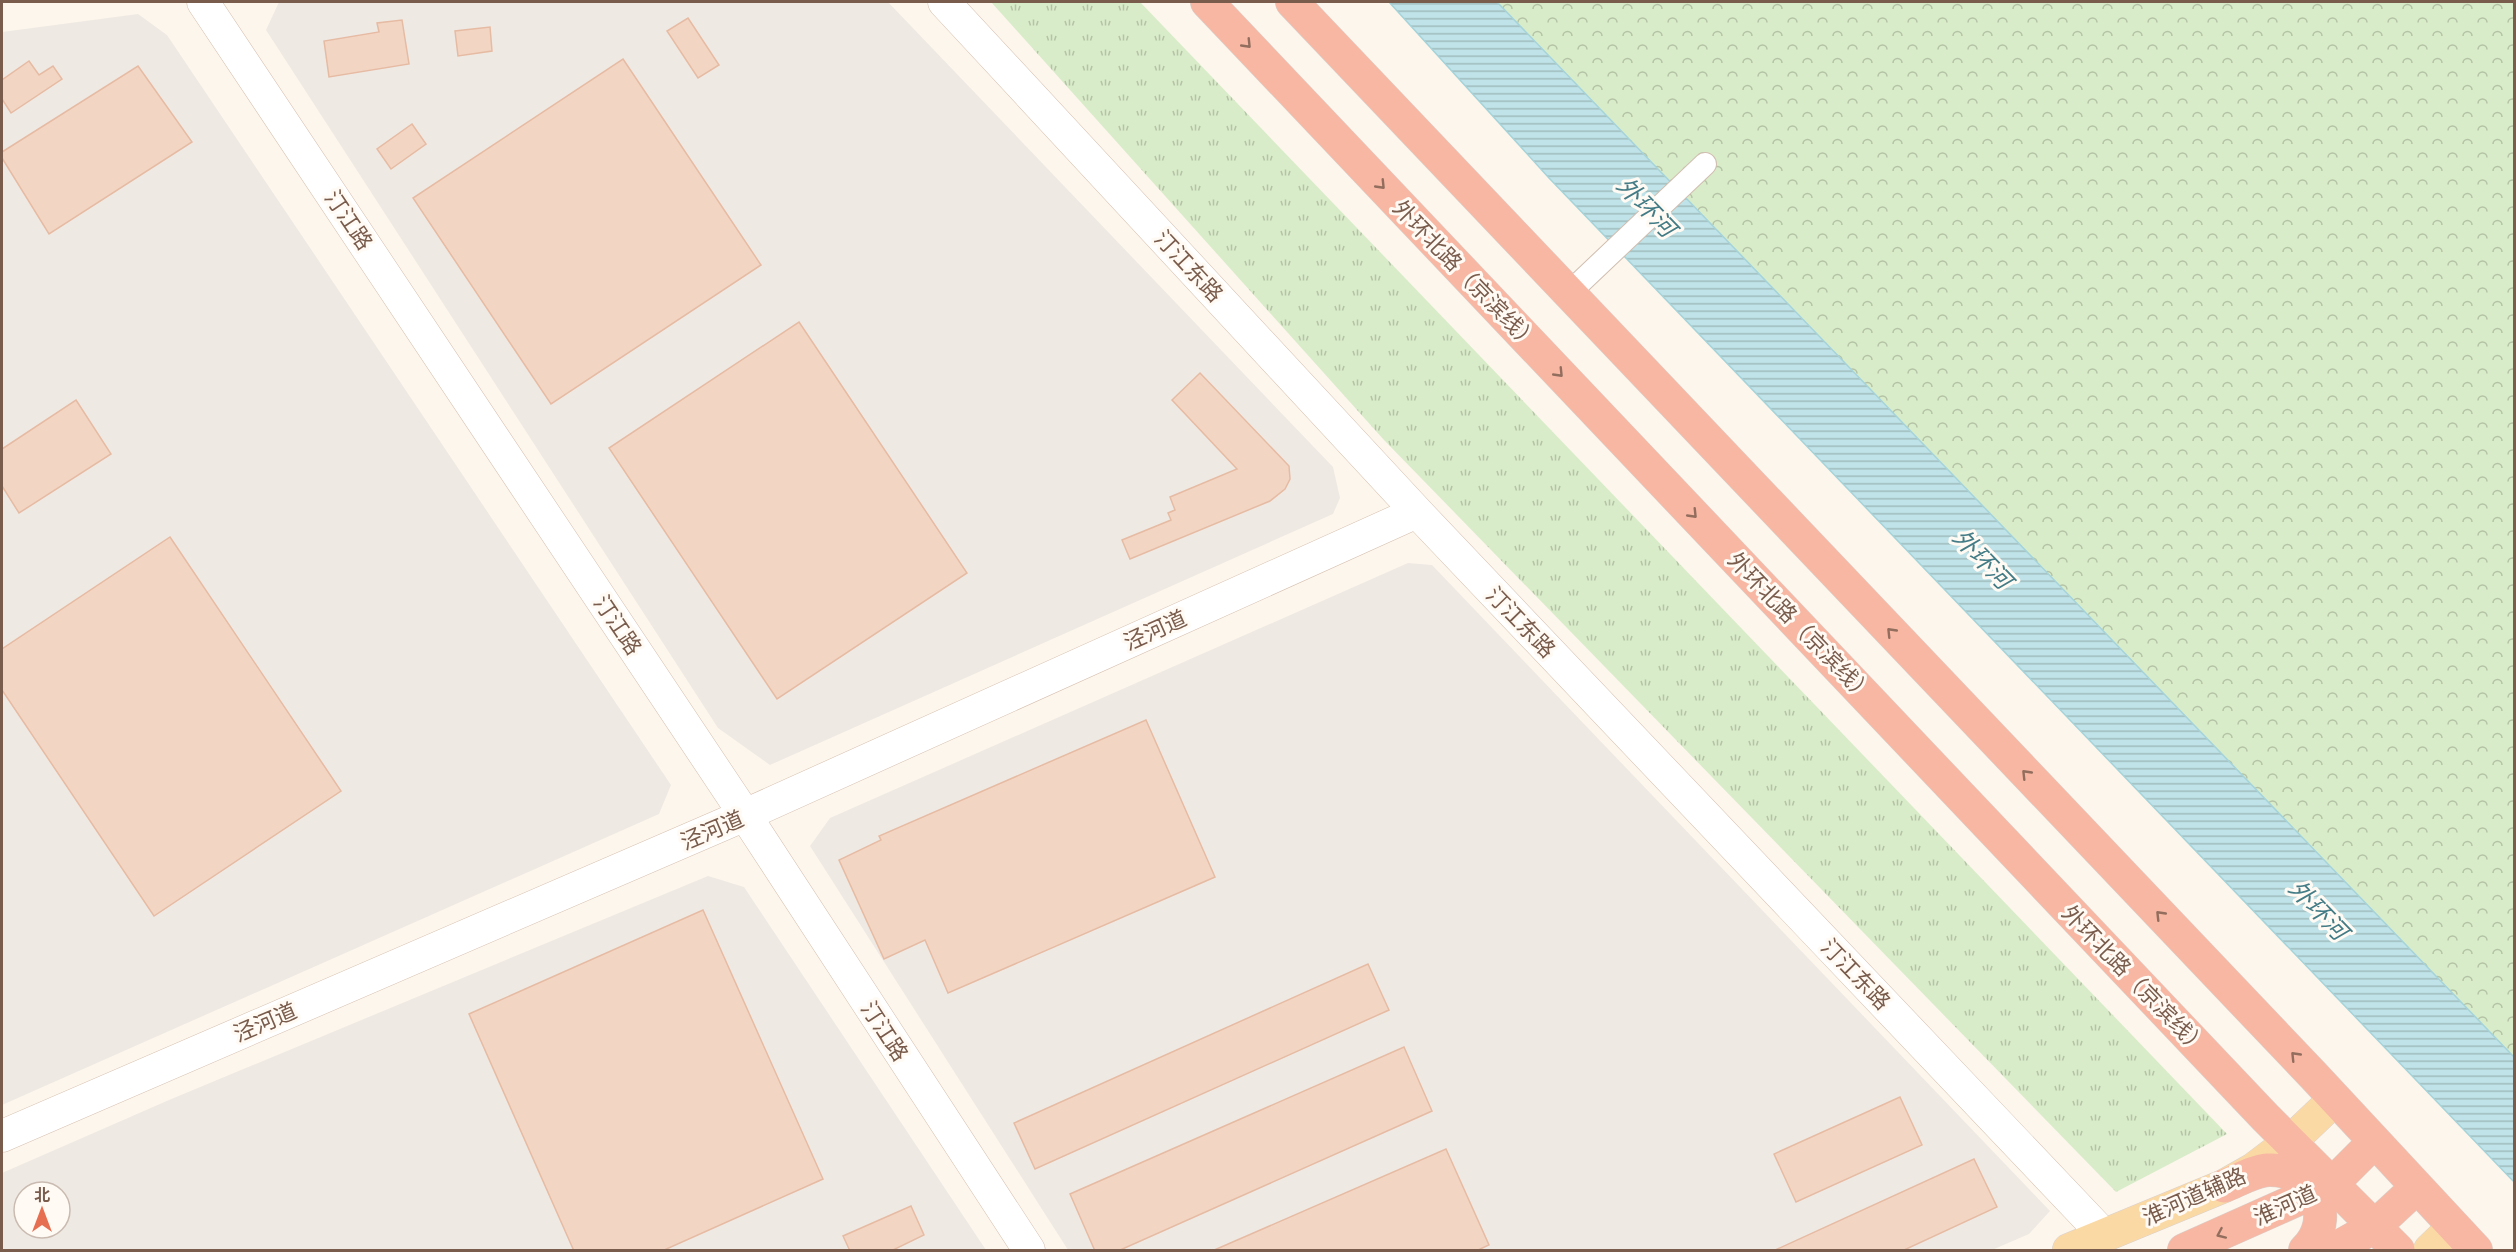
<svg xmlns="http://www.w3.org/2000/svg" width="2516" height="1252" viewBox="0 0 2516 1252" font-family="'Sofia Sans Condensed','Noto Sans SC',sans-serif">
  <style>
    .industrial { fill: #efe9e4; fill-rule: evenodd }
    .grass { fill: url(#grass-tufts) }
    .forest { fill: url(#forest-crowns) }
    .water { fill: url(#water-rules); stroke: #a5d3da; stroke-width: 1.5 }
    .building { fill: #f3d5c3; stroke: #e6bba3; stroke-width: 1.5 }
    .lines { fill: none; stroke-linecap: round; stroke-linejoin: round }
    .street-casing { stroke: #d1beb0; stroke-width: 24 }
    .secondary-casing { stroke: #d6c0b0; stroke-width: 33 }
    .primary-casing { stroke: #dad1cd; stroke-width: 34 }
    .highway-casing { stroke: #dad1cd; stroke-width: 34 }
    .street { stroke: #fff; stroke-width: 22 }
    .secondary { stroke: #fff; stroke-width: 32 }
    .primary { stroke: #fbd9a5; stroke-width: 33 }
    .highway { stroke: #f7b7a3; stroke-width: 33 }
    .oneway { stroke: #936e5e }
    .labels { text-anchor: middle; stroke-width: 6; stroke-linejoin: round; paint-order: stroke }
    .street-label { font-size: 22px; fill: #7a5c4d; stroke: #fffaf3 }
    .water-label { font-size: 24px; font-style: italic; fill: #437c86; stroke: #fffaf3 }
  </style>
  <defs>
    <pattern id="grass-tufts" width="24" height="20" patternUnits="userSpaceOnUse" patternTransform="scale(1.5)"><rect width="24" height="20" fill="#d8ecc9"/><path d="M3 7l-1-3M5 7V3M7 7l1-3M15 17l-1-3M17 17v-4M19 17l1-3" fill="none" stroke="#b4c2a5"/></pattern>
    <pattern id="forest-crowns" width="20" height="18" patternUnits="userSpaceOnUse" patternTransform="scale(1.5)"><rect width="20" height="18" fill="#d8ecc9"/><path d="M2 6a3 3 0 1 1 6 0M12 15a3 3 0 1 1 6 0" fill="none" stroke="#b4c2a5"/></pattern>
    <pattern id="water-rules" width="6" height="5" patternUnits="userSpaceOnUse" patternTransform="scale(1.5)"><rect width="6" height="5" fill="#bfe3e8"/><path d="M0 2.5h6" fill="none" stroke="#a0bbbe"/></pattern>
  </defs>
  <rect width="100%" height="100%" fill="#fdf6ec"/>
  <path class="industrial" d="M 279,2 L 888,2 L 1333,467 L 1340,498 L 1333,514 L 770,765 L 718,728 L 266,30 Z
    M 138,14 L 167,35 L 671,785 L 659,814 L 2,1105 L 2,32 Z
    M 1408,563 L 1432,565 L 2050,1211 L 2029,1234 L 1992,1250 L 1068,1250 L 810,846 L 830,818 Z
    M 708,876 L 744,887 L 986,1250 L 2,1250 L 2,1173 L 169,1100 ZM 24,1192 L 60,1192 L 60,1228 L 24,1228 Z"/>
  <path class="grass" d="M 991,2 L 1140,2 L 2227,1134 L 2116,1192 L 1384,440 Z"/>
  <path class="forest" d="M 1497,2 L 2514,2 L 2514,1057 Z"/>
  <path class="water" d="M 1389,2 L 1497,2 L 2514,1057 L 2514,1182 L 1549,178 Z"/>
  <path class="building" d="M 688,18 L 719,65 L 698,78 L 667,31 Z
    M 402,20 L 409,64 L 329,77 L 324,41 L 379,32 L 377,23 Z
    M 490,27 L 492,51 L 458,56 L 455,31 Z
    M 623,59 L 761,265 L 551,404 L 413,198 Z
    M 29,61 L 39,75 L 53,66 L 62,79 L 11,113 L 2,99 L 2,80 Z
    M 138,66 L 192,142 L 49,234 L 2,158 L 2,152 Z
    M 412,124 L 426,144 L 391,169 L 377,149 Z
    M 799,322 L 967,573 L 777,699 L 609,448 Z
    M 1200,373 L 1289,466 L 1290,479 L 1285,489 L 1270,501 L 1130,559 L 1122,540 L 1171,520 L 1168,513 L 1175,510 L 1170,497 L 1237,469 L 1172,400 Z
    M 76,400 L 111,454 L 19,513 L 2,486 L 2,449 Z
    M 170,537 L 341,791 L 154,916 L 2,690 L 2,649 Z
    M 1146,720 L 1215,877 L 948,993 L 925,940 L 884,959 L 839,860 L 881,840 L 879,836 Z
    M 703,910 L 823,1179 L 662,1251 L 574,1251 L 469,1014 Z
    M 1368,964 L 1389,1010 L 1035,1169 L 1014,1123 Z
    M 1404,1047 L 1432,1111 L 1118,1251 L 1095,1251 L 1070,1194 Z
    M 1900,1097 L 1922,1145 L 1796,1202 L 1774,1154 Z
    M 1446,1149 L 1489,1245 L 1476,1251 L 1212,1251 Z
    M 1974,1159 L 1997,1207 L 1902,1251 L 1773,1251 Z
    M 911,1206 L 924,1235 L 891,1251 L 850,1251 L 843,1236 Z"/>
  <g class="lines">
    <defs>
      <path id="street" d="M 1569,293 L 1705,164"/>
      <path id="secondary" d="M 203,2 L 745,815 L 1029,1250
        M 944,2 L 1417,512 L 2104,1235
        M 2,1136 L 745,815 L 1417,512"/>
      <path id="primary" d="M 2069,1250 L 2224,1186 L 2254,1169 L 2291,1141 L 2334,1100
        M 2430,1250 L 2454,1227"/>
      <path id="highway" d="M 1207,2 L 2265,1117 L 2398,1250
        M 1292,2 L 2314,1076 L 2476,1250
        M 2224,1186 C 2237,1181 2254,1171 2268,1170 C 2313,1168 2338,1218 2305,1250
        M 2184,1250 L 2332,1184 L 2374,1142
        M 2333,1250 L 2374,1227 L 2416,1188"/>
    </defs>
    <use href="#street" class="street-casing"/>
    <use href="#secondary" class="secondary-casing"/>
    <use href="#primary" class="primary-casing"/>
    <use href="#highway" class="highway-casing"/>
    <use href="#street" class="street"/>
    <use href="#secondary" class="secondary"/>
    <use href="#primary" class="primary"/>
    <use href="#highway" class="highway"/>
  </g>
  <defs><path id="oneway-chevron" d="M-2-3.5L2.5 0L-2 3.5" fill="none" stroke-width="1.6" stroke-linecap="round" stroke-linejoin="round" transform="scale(1.5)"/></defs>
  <g class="oneway">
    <use href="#oneway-chevron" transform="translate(1247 44) rotate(46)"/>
    <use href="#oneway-chevron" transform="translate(1381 185) rotate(46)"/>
    <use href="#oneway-chevron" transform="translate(1559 373) rotate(46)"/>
    <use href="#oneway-chevron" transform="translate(1693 514) rotate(46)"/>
    <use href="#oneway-chevron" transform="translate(1891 632) rotate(-134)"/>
    <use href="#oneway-chevron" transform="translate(2026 774) rotate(-134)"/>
    <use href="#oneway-chevron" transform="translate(2160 915) rotate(-134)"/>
    <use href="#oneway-chevron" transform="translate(2295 1056) rotate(-134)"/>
    <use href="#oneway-chevron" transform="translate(2221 1234) rotate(156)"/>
  </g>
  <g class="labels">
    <g class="street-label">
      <text transform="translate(349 220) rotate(56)" y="8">汀江路</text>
      <text transform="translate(1189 266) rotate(47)" y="8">汀江东路</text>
      <text transform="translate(1466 275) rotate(46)" y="8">外环北路（京滨线）</text>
      <text transform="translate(1521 622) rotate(46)" y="8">汀江东路</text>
      <text transform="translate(618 625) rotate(56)" y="8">汀江路</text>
      <text transform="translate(1801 627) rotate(46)" y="8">外环北路（京滨线）</text>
      <text transform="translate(1155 630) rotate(-24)" y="8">泾河道</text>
      <text transform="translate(712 830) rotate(-23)" y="8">泾河道</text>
      <text transform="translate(1856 974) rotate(46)" y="8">汀江东路</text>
      <text transform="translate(2135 980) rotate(46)" y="8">外环北路（京滨线）</text>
      <text transform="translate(265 1022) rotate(-23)" y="8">泾河道</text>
      <text transform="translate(885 1031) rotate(57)" y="8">汀江路</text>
      <text transform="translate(2194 1196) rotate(-24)" y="8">淮河道辅路</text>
      <text transform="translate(2285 1205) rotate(-24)" y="8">淮河道</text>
    </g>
    <g class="water-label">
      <text transform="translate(1646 207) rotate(46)" y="8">外环河</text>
      <text transform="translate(1982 559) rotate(46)" y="8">外环河</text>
      <text transform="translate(2318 910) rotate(46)" y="8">外环河</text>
    </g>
  </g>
  <rect width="2516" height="1252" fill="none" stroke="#7a5c4d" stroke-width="6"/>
  <g transform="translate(42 1210)"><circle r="28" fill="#fffaf3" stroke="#cabbb1" stroke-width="1.5"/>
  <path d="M0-4.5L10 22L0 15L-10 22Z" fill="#e76f51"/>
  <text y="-9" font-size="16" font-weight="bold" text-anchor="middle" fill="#7a5c4d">北</text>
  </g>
</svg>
